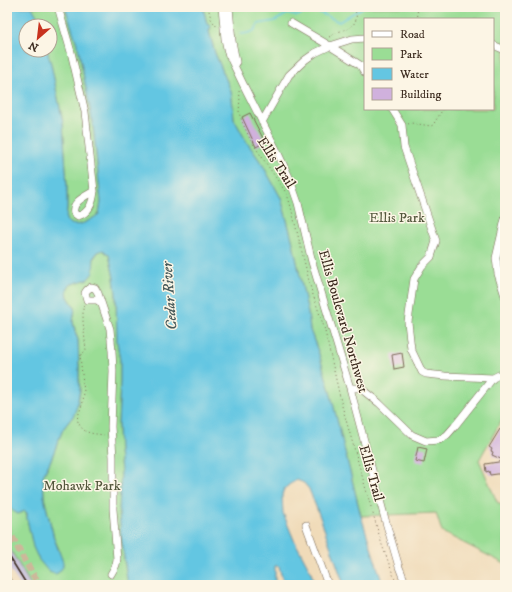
<svg xmlns="http://www.w3.org/2000/svg" width="512" height="592" viewBox="0 0 512 592" font-family="'IM FELL DW Pica',serif">
  <style>
    .industrial { fill: #c6c0da }
    .green { fill: #9add95; stroke: #6a845a; fill-rule: evenodd }
    .water { fill: #64c6e2; stroke: #507880 }
    .lines { fill: none; stroke-linecap: round; stroke-linejoin: round }
    .stream { stroke: #64c6e2; stroke-width: 1.5 }
    .building { fill: #d0b1dd }
    .minor-tunnel { stroke: #ccb89a; stroke-width: 7; stroke-dasharray: 7 3.5; stroke-linecap: butt }
    .minor-casing { stroke: #7a6854; stroke-width: 8 }
    .path { stroke: #7a6854; stroke-width: 1; stroke-dasharray: 1 3; stroke-linecap: butt }
    .minor { stroke: #fff; stroke-width: 7 }
    .rail { stroke: #3b2a1e; stroke-width: 1.5 }
    .labels { text-anchor: middle; stroke-width: 3; stroke-linejoin: round; paint-order: stroke }
    .street-label { font-size: 14px; fill: #3b2a1e; stroke: #fcf5e5 }
    .park-label { font-size: 14px; fill: #53573c; stroke: #fcf5e5 }
    .water-label { font-size: 15px; font-style: italic; fill: #475959; stroke: #fcf5e5 }
  </style>
  <rect width="100%" height="100%" fill="#fcf5e5"/>
  <filter id="ink" filterUnits="userSpaceOnUse"><feTurbulence type="fractalNoise" baseFrequency=".025" numOctaves="2"/><feDisplacementMap in="SourceGraphic" scale="8" xChannelSelector="R" yChannelSelector="G"/><feConvolveMatrix kernelMatrix="1 2 1 2 8 2 1 2 1" color-interpolation-filters="sRGB"/></filter>
  <filter id="wash" filterUnits="userSpaceOnUse"><feTurbulence type="fractalNoise" baseFrequency=".012" numOctaves="4" result="noise"/><feDisplacementMap in="SourceGraphic" scale="16" xChannelSelector="R" yChannelSelector="G"/><feGaussianBlur stdDeviation="0.9" result="paint"/><feColorMatrix in="noise" values="0 0 0 0 0 0 0 0 0 0 0 0 0 0 0 0 0 1.4 0 .05"/><feComposite in="paint" operator="in"/></filter>
  <g filter="url(#wash)">
    <rect width="100%" height="100%" fill="#f0dbb9"/>
    <path class="industrial" d="M 7,544 L 31,585 L 20,585 L 7,565 Z"/>
    <path class="green" d="M 31,7 L 65,7 L 78,47 L 93,125 L 101,202 L 99,214 C 91,220 74,231 66,220 L 67,208 L 67,186 L 63,123 L 51,64 L 47,50 L 50,50 L 50,26 L 40,26 L 37,16 Z
      M 203,7 L 505,7 L 505,414 L 479,460 L 497,502 L 505,506 L 505,564 L 442,532 L 436,513 L 361,516 L 330,392 L 319,354 L 310,330 L 308,313 L 292,239 L 281,198 L 262,164 L 246,141 L 234,119 L 233,107 L 231,91 L 215,53 L 209,31 L 211,28 L 207,24 ZM 365,19 L 493,19 L 493,109 L 365,109 Z
      M 103,250 L 109,255 L 114,278 L 116,294 L 117,342 L 120,360 L 120,382 L 118,425 L 119,451 L 121,471 L 119,513 L 121,536 L 127,579 L 129,585 L 31,585 L 7,544 L 7,505 L 13,511 L 18,514 L 25,510 C 28,516 28,526 30,532 C 32,542 35,551 39,560 L 60,552 L 54,538 L 44,498 L 43,476 L 50,462 L 63,429 L 74,415 L 79,397 L 80,390 L 79,381 L 79,367 L 78,340 L 73,322 L 75,308 L 68,297 L 67,291 L 68,287 L 72,284 L 79,282 L 98,252 Z"/>
    <path class="water" d="M 7,7 L 32,7 L 37,16 L 40,26 L 26,26 L 26,50 L 47,50 L 51,64 L 63,123 L 67,186 L 67,208 L 66,220 C 74,231 91,220 99,214 L 101,202 L 93,125 L 78,47 L 65,7 L 203,7 L 207,24 L 211,26 L 209,31 L 215,53 L 231,91 L 233,107 L 234,119 L 246,141 L 262,164 L 281,198 L 292,239 L 308,313 L 310,330 L 319,354 L 330,391 L 361,516 L 383,585 L 344,585 L 320,517 L 309,489 L 304,483 L 297,480 L 290,484 L 284,489 L 282,495 L 283,513 L 294,540 L 310,570 L 315,585 L 284,585 L 279,567 L 277,566 L 275,566 L 275,585 L 129,585 L 127,579 L 121,536 L 119,513 L 121,471 L 119,451 L 118,425 L 120,382 L 120,360 L 117,342 L 116,294 L 114,278 L 109,255 L 103,250 L 98,252 L 94,257 L 93,273 L 88,279 L 72,284 L 68,287 L 67,291 L 68,297 L 75,308 L 73,322 L 75,331 L 78,340 L 79,367 L 79,381 L 80,389 L 77,406 L 74,415 L 63,429 L 50,462 L 43,476 L 44,497 L 48,514 L 54,538 L 63,562 L 63,567 L 58,573 L 55,574 L 49,572 L 39,560 L 33,547 L 27,519 L 27,513 L 25,511 L 18,514 L 13,511 L 7,505 Z"/>
    <g class="lines">
      <path class="stream" d="M 241,34 C 251,32 254,34 258,24 L 275,21 L 287,14 L 297,16 L 311,10 L 323,14 L 339,22 L 350,15 L 362,8 L 362,7"/>
    </g>
    <g id="blocks">
      <path class="building" d="M 250,113 L 265,142 L 256,147 L 242,117 Z
        M 402,353 L 404,367 L 394,369 L 392,355 Z
        M 505,425 L 505,461 L 492,455 L 493,452 L 491,451 L 492,449 L 489,447 L 500,429 L 502,431 Z
        M 418,447 L 427,449 L 424,463 L 415,461 Z
        M 505,461 L 505,473 L 490,475 L 489,471 L 486,472 L 485,464 Z"/>
    </g>
  </g>
  <g filter="url(#ink)">
    <use href="#blocks" fill-opacity="0" stroke="#7a6854" stroke-width="1"/>
    <g class="lines">
      <path class="minor-tunnel" d="M 7,528 L 32,573 L 40,585"/>
      <defs>
        <path id="minor" d="M 58,7 L 71,52 L 85,112 L 94,191 C 93,202 90,213 78,216 L 74,213 C 71,202 86,196 94,191
          M 222,7 L 225,39 L 228,53 L 243,84 L 276,149 L 289,177 L 298,203 L 312,262 L 350,388 L 385,519 L 399,567 L 406,585
          M 229,7 L 232,41 L 236,62
          M 291,23 L 330,46 L 352,39 L 365,38
          M 493,45 L 505,50
          M 392,109 L 402,125 L 404,147 L 436,241 L 431,257 L 422,266 L 414,279 L 408,322 L 411,349 L 422,372 L 426,374 L 445,376 L 493,378
          M 262,122 L 289,75 L 305,60 L 315,53 L 330,46 L 360,65 L 365,73
          M 505,219 L 496,258 L 498,274 L 505,296
          M 101,303 L 97,300 L 87,300 L 85,293 L 87,290 L 91,287 L 95,288 L 98,293 L 110,329 L 112,351 L 113,371 L 111,427 L 113,457 L 113,509 L 117,559 L 116,565 L 111,574
          M 350,388 L 360,388 L 379,403 L 412,435 L 426,441 L 439,440 L 447,435 L 454,427 L 493,378 L 505,372
          M 306,525 L 328,585
          M 7,580 L 10,585"/>
      </defs>
      <use href="#minor" class="minor-casing"/>
      <path class="path" d="M 208,7 L 211,19 L 217,27
        M 417,7 L 418,19
        M 329,37 C 333,35 336,32 341,31 C 343,30 345,30 347,29 C 357,24 359,16 353,7
        M 239,91 L 240,97 L 239,113 L 243,124 L 251,141 L 287,194 L 291,207 L 311,289 L 324,327 L 342,406 L 365,486 L 382,545 L 397,585
        M 408,124 L 411,123 L 431,126 L 433,125 L 443,109
        M 84,305 L 83,307 L 83,322 L 86,350 L 80,356 L 84,392 L 83,402 L 77,419 C 82,434 90,433 104,435"/>
      <use href="#minor" class="minor"/>
      <path class="rail" d="M 7,553 L 27,585"/>
    </g>
  </g>
  <g class="labels">
    <g class="street-label">
      <text transform="translate(277 162) rotate(57)" y="5">Ellis Trail</text>
      <text transform="translate(344 321) rotate(74)" y="5">Ellis Boulevard Northwest</text>
      <text transform="translate(372 473) rotate(74)" y="5">Ellis Trail</text>
    </g>
    <g class="park-label">
      <text x="397" y="222">Ellis Park</text>
      <text x="82" y="490">Mohawk Park</text>
    </g>
    <g class="water-label">
      <text transform="translate(169 296) rotate(-94)" y="5">Cedar River</text>
    </g>
  </g>
  <rect width="512" height="592" fill="none" stroke="#fcf5e5" stroke-width="24"/>
  <rect x="364" y="18" width="130" height="92" fill="#fcf5e5" stroke="#afa495"/>
  <rect x="372" y="31" width="20" height="6" fill="#ffffff" stroke="#afa495"/>
  <text x="400" y="38" font-size="12" fill="#3b2a1e">Road</text>
  <rect x="372" y="48" width="20" height="12" fill="#9add95" stroke="#afa495"/>
  <text x="400" y="58" font-size="12" fill="#3b2a1e">Park</text>
  <rect x="372" y="68" width="20" height="12" fill="#64c6e2" stroke="#afa495"/>
  <text x="400" y="78" font-size="12" fill="#3b2a1e">Water</text>
  <rect x="372" y="88" width="20" height="12" fill="#d0b1dd" stroke="#afa495"/>
  <text x="400" y="98" font-size="12" fill="#3b2a1e">Building</text>
  <g transform="translate(38 38) rotate(208)"><circle r="19" fill="#fcf5e5" stroke="#afa495"/>
  <path d="M0-3L7 15L0 10L-7 15Z" fill="#c8321e"/>
  <text y="-6" font-size="11" font-weight="bold" text-anchor="middle" fill="#3b2a1e">N</text>
  </g>
</svg>
